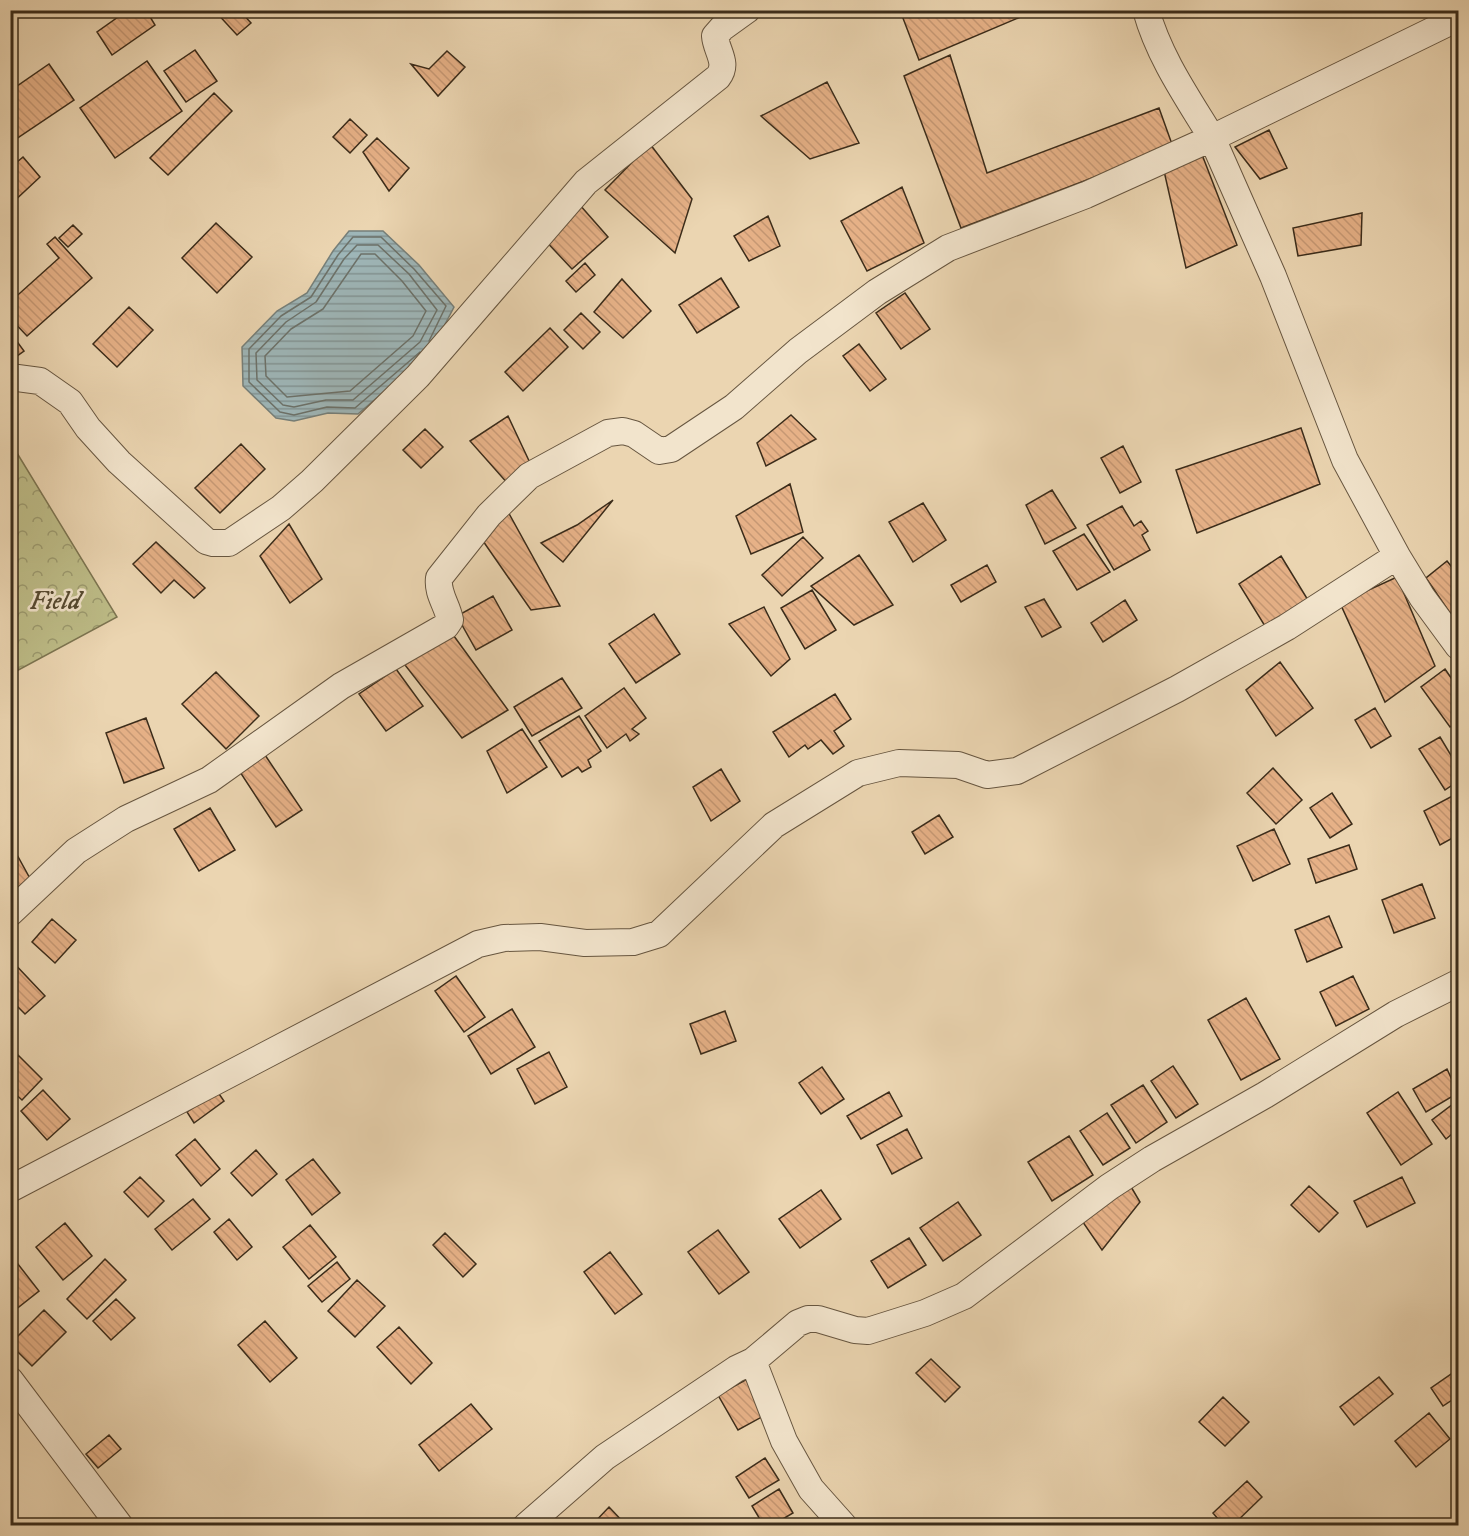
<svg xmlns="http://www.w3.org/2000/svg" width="1469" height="1536" viewBox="0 0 1469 1536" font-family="'IM FELL DW Pica',serif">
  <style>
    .park { fill: url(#park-crowns); stroke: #7c7450; stroke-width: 1.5 }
    .water { fill: url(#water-rules); stroke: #767f79; stroke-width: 1.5 }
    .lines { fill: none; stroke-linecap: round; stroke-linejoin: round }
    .shore { stroke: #6c7169; stroke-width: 1.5 }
    .building { fill: url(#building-back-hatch); stroke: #3b2c1a; stroke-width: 1.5 }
    .minor-casing { stroke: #675640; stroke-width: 28 }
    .minor { stroke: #f2e4cc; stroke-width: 26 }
    .labels { text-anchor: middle; stroke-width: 5; stroke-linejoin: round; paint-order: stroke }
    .park-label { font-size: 26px; font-style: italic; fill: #554930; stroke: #f2e4cc }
  </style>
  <defs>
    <pattern id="park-crowns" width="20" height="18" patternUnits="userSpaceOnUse" patternTransform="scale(1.5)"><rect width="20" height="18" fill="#bdbc87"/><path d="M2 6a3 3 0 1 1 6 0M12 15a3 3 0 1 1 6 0" fill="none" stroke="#9b996e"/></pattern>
    <pattern id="water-rules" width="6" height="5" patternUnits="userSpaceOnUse" patternTransform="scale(1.5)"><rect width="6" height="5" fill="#9eb6b8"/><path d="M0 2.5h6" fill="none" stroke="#829495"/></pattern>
    <pattern id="building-back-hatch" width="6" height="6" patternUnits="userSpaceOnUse" patternTransform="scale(1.5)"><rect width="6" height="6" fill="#e6b187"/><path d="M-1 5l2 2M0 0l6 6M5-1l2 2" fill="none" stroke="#c69874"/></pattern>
  </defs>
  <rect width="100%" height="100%" fill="#ebd5b1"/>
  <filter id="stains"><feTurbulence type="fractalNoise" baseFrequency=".00333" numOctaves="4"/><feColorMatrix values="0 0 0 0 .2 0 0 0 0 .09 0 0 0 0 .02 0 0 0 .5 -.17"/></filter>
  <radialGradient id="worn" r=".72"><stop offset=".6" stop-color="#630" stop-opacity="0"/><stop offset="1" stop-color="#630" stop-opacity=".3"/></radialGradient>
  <path class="park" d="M 17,453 L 117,617 L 11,674 L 10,456 Z"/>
  <path class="water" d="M 349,231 L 383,231 L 419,265 L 454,307 L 431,351 L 358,414 L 328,413 L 294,421 L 276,418 L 243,386 L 242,347 L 277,311 L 307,293 L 333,251 Z"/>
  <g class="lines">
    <path class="shore" d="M 357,245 L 378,245 L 409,274 L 437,310 L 420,342 L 353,400 L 326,400 L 294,407 L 283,405 L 257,380 L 256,353 L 286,322 L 316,302 L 344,259 Z
      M 361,254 L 375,254 L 402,281 L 426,311 L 413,336 L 350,391 L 287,397 L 266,376 L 265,356 L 291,329 L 323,309 Z
      M 420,352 L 355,408 L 327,407 L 294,415 L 280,412 L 249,382 L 249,349 L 281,316 L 311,297 L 338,255 L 353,237 L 381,237 L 414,269 L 446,306 L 429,341"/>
  </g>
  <path class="building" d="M 128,10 L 146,10 L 155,25 L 112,55 L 97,32 Z
    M 214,10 L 239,10 L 251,23 L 237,35 Z
    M 909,10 L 1037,10 L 919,60 L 901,13 Z
    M 195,50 L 217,81 L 186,102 L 164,71 Z
    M 447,51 L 465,67 L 438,96 L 411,64 L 429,69 Z
    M 950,55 L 987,173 L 1159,108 L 1173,147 L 961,228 L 904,76 Z
    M 147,61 L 182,111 L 115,158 L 80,108 Z
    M 49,64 L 74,100 L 10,143 L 10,91 Z
    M 827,82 L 859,143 L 810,159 L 761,116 Z
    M 214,93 L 232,111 L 168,175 L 150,158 Z
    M 350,119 L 367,135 L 350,153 L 333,137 Z
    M 1269,130 L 1287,168 L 1260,179 L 1235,147 Z
    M 377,138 L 409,168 L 389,191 L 363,152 Z
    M 650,144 L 692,199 L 675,253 L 605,190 Z
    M 1201,152 L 1237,245 L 1186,268 L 1164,171 Z
    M 23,157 L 40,177 L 11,204 L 10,168 Z
    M 902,187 L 924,243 L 867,271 L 841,221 Z
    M 579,204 L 608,237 L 572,269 L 542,237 Z
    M 1362,213 L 1361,245 L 1298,256 L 1293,228 Z
    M 768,216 L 780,246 L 749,261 L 734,236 Z
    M 216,223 L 252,257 L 217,293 L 182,258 Z
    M 73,225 L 82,234 L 68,247 L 59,238 Z
    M 55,237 L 92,278 L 27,336 L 10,318 L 10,302 L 59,258 L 47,244 Z
    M 585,263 L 595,275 L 576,292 L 566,281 Z
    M 721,278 L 739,307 L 697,333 L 679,305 Z
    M 622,279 L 651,311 L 623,338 L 594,312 Z
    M 905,293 L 930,329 L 901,349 L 876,313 Z
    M 129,307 L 153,330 L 117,367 L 93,344 Z
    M 581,313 L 600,332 L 583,349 L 564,330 Z
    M 550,328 L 568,347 L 523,391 L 505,372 Z
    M 10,332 L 24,351 L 10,361 Z
    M 859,344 L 886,379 L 870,391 L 843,356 Z
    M 791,415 L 816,439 L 766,466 L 757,443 Z
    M 508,416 L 531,465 L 509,485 L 470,441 Z
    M 1301,428 L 1320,484 L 1197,533 L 1176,470 Z
    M 425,429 L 443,447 L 421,468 L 403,450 Z
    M 241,444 L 265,469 L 220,513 L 195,488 Z
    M 1123,446 L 1141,482 L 1120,493 L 1101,458 Z
    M 790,484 L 803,532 L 751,554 L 736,516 Z
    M 1052,490 L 1076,528 L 1045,544 L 1026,505 Z
    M 613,500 L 563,562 L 541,543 L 577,525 Z
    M 923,503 L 946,540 L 913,562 L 889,522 Z
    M 1122,506 L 1134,526 L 1141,521 L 1148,531 L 1142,535 L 1150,550 L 1114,570 L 1087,525 Z
    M 507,510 L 560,606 L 531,610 L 483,541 Z
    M 289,524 L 322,579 L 290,603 L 260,556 Z
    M 1084,534 L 1110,572 L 1077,590 L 1053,551 Z
    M 803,537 L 823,558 L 782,596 L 762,575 Z
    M 156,542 L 205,588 L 194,598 L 174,580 L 161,593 L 133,564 Z
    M 859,555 L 893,605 L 854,625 L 811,586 Z
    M 1281,556 L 1311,605 L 1268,631 L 1239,584 Z
    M 1447,561 L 1458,575 L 1458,607 L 1450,613 L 1426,578 Z
    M 987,565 L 996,582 L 961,602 L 951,585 Z
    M 1397,577 L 1435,666 L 1385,702 L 1340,603 Z
    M 812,590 L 836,630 L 805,649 L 781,608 Z
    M 493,596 L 512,630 L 476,650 L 457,616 Z
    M 1044,599 L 1061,627 L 1042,637 L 1025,607 Z
    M 1125,600 L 1137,620 L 1103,642 L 1091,623 Z
    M 764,607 L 790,659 L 771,676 L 729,624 Z
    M 654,614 L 680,654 L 636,683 L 609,644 Z
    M 451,632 L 508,710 L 462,738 L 405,665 Z
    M 1280,662 L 1313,708 L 1276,736 L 1246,690 Z
    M 396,669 L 423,706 L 386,731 L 359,694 Z
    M 1445,669 L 1458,688 L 1458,721 L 1450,727 L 1421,687 Z
    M 216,672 L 259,716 L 226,749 L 182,704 Z
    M 562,678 L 582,708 L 532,736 L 514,707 Z
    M 624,688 L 646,718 L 632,729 L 639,734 L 630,741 L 626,734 L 607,748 L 585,716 Z
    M 835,694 L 851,719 L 834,731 L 844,746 L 833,754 L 821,740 L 808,749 L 805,745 L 789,757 L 773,732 Z
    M 1375,708 L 1391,736 L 1371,748 L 1355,720 Z
    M 579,716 L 601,751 L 588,760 L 591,767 L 582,772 L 578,767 L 562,777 L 539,741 Z
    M 146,718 L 164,768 L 124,783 L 106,733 Z
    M 522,729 L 547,767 L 507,793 L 487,751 Z
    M 1440,737 L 1458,767 L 1458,781 L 1445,790 L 1419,749 Z
    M 265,755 L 302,810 L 276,827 L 240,772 Z
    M 1273,768 L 1302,800 L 1276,824 L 1247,793 Z
    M 721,769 L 740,801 L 711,821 L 693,787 Z
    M 1332,793 L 1352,824 L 1330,838 L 1310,808 Z
    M 1458,793 L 1458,835 L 1440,845 L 1424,811 Z
    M 210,808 L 235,850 L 199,871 L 174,829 Z
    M 939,815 L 953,837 L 925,854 L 912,832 Z
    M 1274,829 L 1290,864 L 1253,881 L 1237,846 Z
    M 10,842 L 33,884 L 10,896 Z
    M 1349,845 L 1357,869 L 1316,883 L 1308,859 Z
    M 1422,884 L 1435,918 L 1394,933 L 1382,900 Z
    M 1329,916 L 1342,947 L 1307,962 L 1295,930 Z
    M 52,919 L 76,940 L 55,963 L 32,942 Z
    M 10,959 L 45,996 L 25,1014 L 10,999 Z
    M 456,976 L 485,1017 L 464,1032 L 435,991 Z
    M 1353,976 L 1369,1009 L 1336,1026 L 1320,992 Z
    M 1246,998 L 1280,1059 L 1241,1080 L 1208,1020 Z
    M 512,1009 L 535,1047 L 491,1074 L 468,1036 Z
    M 725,1011 L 736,1041 L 701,1054 L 690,1024 Z
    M 549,1052 L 567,1087 L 535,1104 L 517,1069 Z
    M 18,1055 L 42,1079 L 22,1100 L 10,1089 L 10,1063 Z
    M 1173,1066 L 1198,1104 L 1176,1118 L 1151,1081 Z
    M 822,1067 L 844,1099 L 821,1114 L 799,1083 Z
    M 1447,1069 L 1458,1093 L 1426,1112 L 1413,1089 Z
    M 1143,1085 L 1167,1122 L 1136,1143 L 1111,1105 Z
    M 43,1090 L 70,1119 L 47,1140 L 21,1111 Z
    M 217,1091 L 224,1101 L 194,1123 L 187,1112 Z
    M 889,1092 L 902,1116 L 861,1139 L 847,1116 Z
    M 1398,1092 L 1432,1144 L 1401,1165 L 1367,1113 Z
    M 1457,1101 L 1458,1129 L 1446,1139 L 1432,1120 Z
    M 1107,1113 L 1130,1148 L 1103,1165 L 1080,1131 Z
    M 907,1129 L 922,1158 L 892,1174 L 877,1145 Z
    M 1069,1136 L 1093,1175 L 1052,1201 L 1028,1162 Z
    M 195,1139 L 220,1169 L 201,1186 L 176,1155 Z
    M 256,1150 L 277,1174 L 252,1196 L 231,1173 Z
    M 313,1159 L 340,1193 L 312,1215 L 286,1180 Z
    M 140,1177 L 164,1201 L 148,1217 L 124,1192 Z
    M 1402,1177 L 1415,1203 L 1367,1227 L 1354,1201 Z
    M 1127,1180 L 1140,1202 L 1102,1250 L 1078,1215 Z
    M 1309,1186 L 1338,1213 L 1319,1232 L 1291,1205 Z
    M 821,1190 L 841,1219 L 800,1248 L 779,1219 Z
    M 193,1199 L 210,1219 L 172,1250 L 155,1229 Z
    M 958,1202 L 981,1235 L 943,1261 L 920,1228 Z
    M 229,1219 L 252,1247 L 237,1260 L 214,1232 Z
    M 65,1223 L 92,1256 L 63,1280 L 36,1247 Z
    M 310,1225 L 336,1257 L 309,1279 L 283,1247 Z
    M 718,1230 L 749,1272 L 719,1294 L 688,1252 Z
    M 445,1233 L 476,1264 L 463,1277 L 433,1245 Z
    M 909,1238 L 926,1265 L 888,1288 L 871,1261 Z
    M 610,1252 L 642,1294 L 615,1314 L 584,1272 Z
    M 14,1259 L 39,1291 L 10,1314 L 10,1261 Z
    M 105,1259 L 126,1280 L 87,1319 L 67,1299 Z
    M 337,1262 L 350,1279 L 322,1302 L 308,1286 Z
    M 357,1280 L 385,1306 L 355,1337 L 328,1311 Z
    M 116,1299 L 135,1318 L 111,1340 L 93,1321 Z
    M 44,1310 L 66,1332 L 32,1366 L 10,1344 Z
    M 265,1321 L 297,1358 L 270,1382 L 238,1345 Z
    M 399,1327 L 432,1363 L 411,1384 L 377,1347 Z
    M 931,1359 L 960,1387 L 945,1402 L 916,1373 Z
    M 1457,1370 L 1458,1396 L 1443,1406 L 1431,1388 Z
    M 1379,1377 L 1393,1394 L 1354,1425 L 1340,1407 Z
    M 749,1378 L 769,1413 L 738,1430 L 718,1395 Z
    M 1223,1397 L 1249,1422 L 1225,1446 L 1199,1422 Z
    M 471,1404 L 492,1429 L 439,1471 L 419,1445 Z
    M 1429,1413 L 1450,1439 L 1416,1467 L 1395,1441 Z
    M 109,1435 L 121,1449 L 98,1468 L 86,1454 Z
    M 765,1458 L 779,1480 L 749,1498 L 736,1477 Z
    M 1247,1481 L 1262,1497 L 1232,1526 L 1224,1526 L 1213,1513 Z
    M 779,1489 L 793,1513 L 771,1526 L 764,1526 L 752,1506 Z
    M 609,1507 L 627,1526 L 591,1526 Z"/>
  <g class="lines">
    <defs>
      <path id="minor" d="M 1146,10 C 1159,57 1187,97 1212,138 L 1458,18
        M 10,377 L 40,381 L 70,402 L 88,428 L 119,462 L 206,541 L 213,543 L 229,543 L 281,508 L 312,481 L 418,376 L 586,182 L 718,77 C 729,63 716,51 715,36 L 722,28 L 747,10
        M 10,913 L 76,851 L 126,819 L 209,780 L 341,686 L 446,626 L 450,620 C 447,604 437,594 439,578 L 489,515 L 529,476 L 608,433 L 623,431 L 634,434 L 659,451 L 671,449 L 734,407 L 798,351 L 877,292 L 948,248 L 1086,195 L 1212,138 L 1273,276 L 1345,460 L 1397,556
        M 10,1189 L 478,944 L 504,938 L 540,937 L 585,943 L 633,942 L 659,934 L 774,825 L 858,773 L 899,763 L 958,765 L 987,775 L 1017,771 L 1177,689 L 1287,627 L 1397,556 L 1422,597 L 1458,646
        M 753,1361 L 784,1441 L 811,1489 L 844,1526
        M 10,1380 L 120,1526
        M 526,1526 L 605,1457 L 736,1369 L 753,1361 L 798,1323 L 808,1319 L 818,1319 L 855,1330 L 868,1331 L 925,1313 L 964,1296 L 1109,1187 L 1152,1159 L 1265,1095 L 1396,1014 L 1458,983"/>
    </defs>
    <use href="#minor" class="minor-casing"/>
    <use href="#minor" class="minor"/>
  </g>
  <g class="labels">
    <g class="park-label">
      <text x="55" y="609">Field</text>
    </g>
  </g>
  <rect width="1469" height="1536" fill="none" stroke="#ebd5b1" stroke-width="36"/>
  <rect x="12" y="12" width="1445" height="1512" fill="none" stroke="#3b2c1a" stroke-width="3"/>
  <rect x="18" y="18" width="1433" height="1500" fill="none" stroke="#3b2c1a" stroke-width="1.5"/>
  <rect width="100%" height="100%" filter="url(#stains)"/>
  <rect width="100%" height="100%" fill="url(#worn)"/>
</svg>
